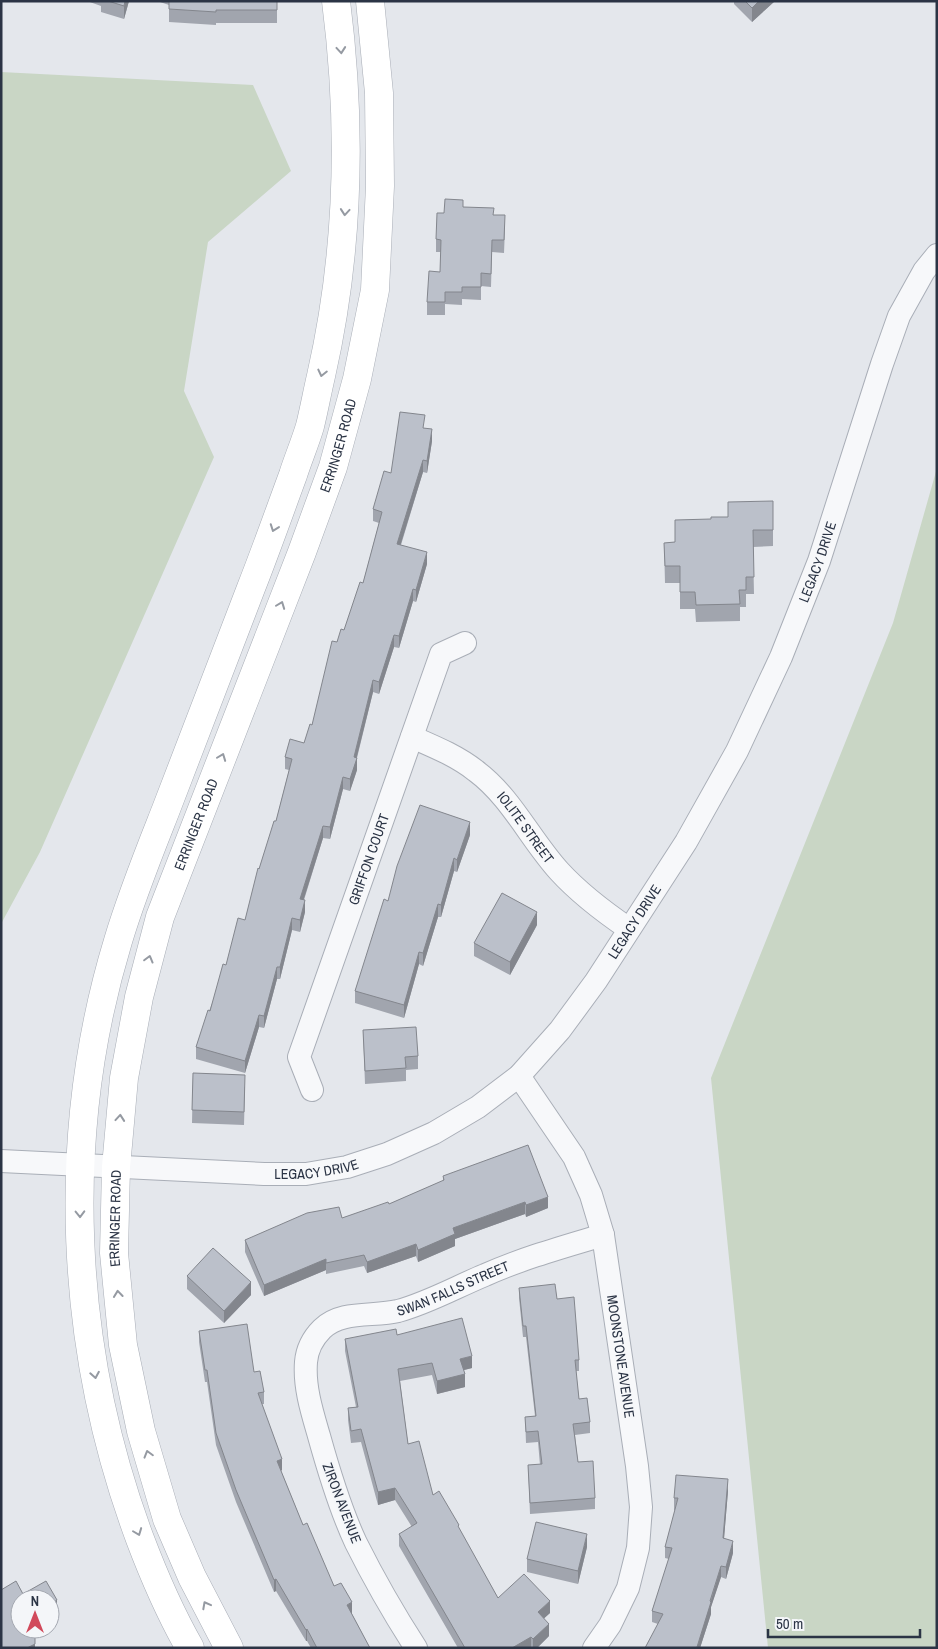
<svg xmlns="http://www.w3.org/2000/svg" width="938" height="1649" viewBox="0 0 938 1649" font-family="'Archivo Narrow',sans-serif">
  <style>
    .green { fill: #c9d6c5 }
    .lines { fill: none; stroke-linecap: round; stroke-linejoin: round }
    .minor-casing { stroke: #a9aeb7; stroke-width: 24 }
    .secondary-casing { stroke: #a9aeb7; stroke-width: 29 }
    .minor { stroke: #f7f8fa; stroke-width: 22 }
    .secondary { stroke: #fff; stroke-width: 28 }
    .wall { fill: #a1a5ae }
    .shaded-wall { fill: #83868d }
    .building { fill: #bbc0ca; stroke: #83868d }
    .oneway { stroke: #959aa2 }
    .labels { text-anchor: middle; stroke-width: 4; stroke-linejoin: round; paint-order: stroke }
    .street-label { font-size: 14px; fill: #2b3445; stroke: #f4f6f9 }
  </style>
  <rect width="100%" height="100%" fill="#e4e7ec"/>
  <path class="green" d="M 1,72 L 253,85 L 291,171 L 208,242 L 184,391 L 214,457 L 40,852 L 1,924 Z
    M 937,468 L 937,1648 L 768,1648 L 711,1078 L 893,623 Z"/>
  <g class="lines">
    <defs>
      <g id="minor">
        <path id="s1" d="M 412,737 C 435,747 457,756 476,771 C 511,797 530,839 559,871 C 580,894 604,912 629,929"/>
        <path id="s2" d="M 519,1076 L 574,1157 L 591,1195 L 603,1235 L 637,1466 L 641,1507 L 638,1548 L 628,1588 L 610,1625 L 594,1648"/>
        <path id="s3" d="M 312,1090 L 299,1057 L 441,654 L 465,643"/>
        <path id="s4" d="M 1,1161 L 264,1174 L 306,1174 L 347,1167 L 387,1154 L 434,1133 L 478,1107 L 519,1076 L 560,1030 L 596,981 L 686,842 L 737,751 L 781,657 L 819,561 L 882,364 L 899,316 L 924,271 L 937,255"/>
        <path id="s5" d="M 416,1648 C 394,1614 374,1579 356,1543 C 340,1509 329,1472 319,1436 C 312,1412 304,1387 306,1362 C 307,1350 313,1338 322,1329 C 341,1310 373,1317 398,1311 C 428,1303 456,1287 485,1275 C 523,1258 563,1247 603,1235"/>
      </g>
      <g id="secondary">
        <path d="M 190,1648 C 170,1613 154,1576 140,1539 C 69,1349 59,1135 118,941 C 131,897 148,855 165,812 C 194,737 222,662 251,588 C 266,550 279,513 293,475 C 298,459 305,443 310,426 C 314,410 317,393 321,376 C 349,253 352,126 336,1"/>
        <path id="s6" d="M 229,1648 L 192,1577 L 167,1519 L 141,1431 L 123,1345 L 114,1253 L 116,1167 L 124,1078 L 139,997 L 160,917 L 302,552 L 333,467 L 357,379 L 375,290 L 380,186 L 379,93 L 370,1"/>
      </g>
    </defs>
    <use href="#minor" class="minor-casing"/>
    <use href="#secondary" class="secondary-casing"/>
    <use href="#minor" class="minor"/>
    <use href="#secondary" class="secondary"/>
  </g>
  <path class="wall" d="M 87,1 L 129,1 L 124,19 L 101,12 L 101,6 Z
    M 157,1 L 277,1 L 277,23 L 216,23 L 216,25 L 169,22 L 169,5 Z
    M 734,1 L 775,1 L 752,22 L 734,4 Z
    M 463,207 L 494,215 L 505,228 L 504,253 L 492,252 L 491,287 L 481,286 L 481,300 L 462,299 L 462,305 L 445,304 L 445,315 L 427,315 L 427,302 L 440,272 L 441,252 L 436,252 L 436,239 L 444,213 Z
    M 425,428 L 432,441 L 427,473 L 423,472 L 401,545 L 427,564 L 416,602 L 413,601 L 399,648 L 394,647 L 379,694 L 373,692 L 357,758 L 357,770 L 350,791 L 343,789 L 330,839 L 323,838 L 304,900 L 305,912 L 300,932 L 292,930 L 280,979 L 277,979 L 264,1028 L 259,1027 L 245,1073 L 196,1059 L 196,1047 L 226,965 L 245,920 L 259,869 L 276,821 L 289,770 L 285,769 L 285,757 L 304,743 L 312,725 L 337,642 L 344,630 L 363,583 L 379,523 L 373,521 L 373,509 L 391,473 Z
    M 675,520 L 773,530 L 773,546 L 753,547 L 754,594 L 746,594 L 746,607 L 740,607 L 740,621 L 696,622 L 695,609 L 680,609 L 680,583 L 665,583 L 664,543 L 675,542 Z
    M 470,835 L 457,872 L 454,871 L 441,917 L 438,917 L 423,966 L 419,964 L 404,1018 L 355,1003 L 355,991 L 388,901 Z
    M 537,925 L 510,975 L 474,956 L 474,943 Z
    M 363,1030 L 418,1056 L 418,1069 L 406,1070 L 406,1081 L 365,1084 Z
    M 193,1073 L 245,1087 L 244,1125 L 192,1123 Z
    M 443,1176 L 548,1208 L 526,1217 L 525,1214 L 455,1239 L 455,1246 L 418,1262 L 416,1256 L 367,1273 L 364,1266 L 326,1274 L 326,1270 L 264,1296 L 245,1252 L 245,1240 L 342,1218 L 389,1204 L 443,1181 Z
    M 187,1276 L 251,1295 L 224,1323 L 187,1289 Z
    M 519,1288 L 557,1299 L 579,1360 L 579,1371 L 576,1371 L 579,1399 L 590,1422 L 590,1433 L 575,1435 L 578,1462 L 595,1498 L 595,1509 L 530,1514 L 528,1465 L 540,1465 L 538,1442 L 526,1443 L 525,1417 L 535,1416 L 526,1337 L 523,1337 L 519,1298 Z
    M 199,1331 L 254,1372 L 264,1392 L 264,1404 L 262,1404 L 282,1470 L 281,1471 L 303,1525 L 334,1586 L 352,1614 L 370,1648 L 311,1648 L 307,1641 L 306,1641 L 276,1591 L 274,1592 L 236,1502 L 216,1445 L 207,1382 L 205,1382 L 199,1342 Z
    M 397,1335 L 472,1368 L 464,1370 L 465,1387 L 437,1394 L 432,1375 L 400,1381 L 408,1444 L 433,1495 L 459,1529 L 498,1598 L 550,1613 L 544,1618 L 549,1636 L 537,1648 L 458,1648 L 399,1546 L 399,1534 L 412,1527 L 395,1500 L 378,1505 L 361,1442 L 351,1443 L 348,1420 L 348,1408 L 356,1407 L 345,1351 L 345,1339 Z
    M 728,1491 L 724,1539 L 733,1553 L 726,1579 L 721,1577 L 711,1607 L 711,1614 L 700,1648 L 645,1648 L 658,1624 L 652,1622 L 652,1611 L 669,1559 L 665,1558 L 665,1547 L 675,1510 L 674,1510 L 674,1498 Z
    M 587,1547 L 578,1584 L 527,1572 L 527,1559 Z"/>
  <path class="shaded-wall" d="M 125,1 L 129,1 L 124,19 L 124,6 Z
    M 759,1 L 775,1 L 752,22 L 752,8 Z
    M 432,429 L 432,441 L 427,473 L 427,461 Z
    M 423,460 L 423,472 L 397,556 L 397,544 Z
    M 427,552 L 427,564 L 416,602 L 416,590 Z
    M 413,589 L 413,601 L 399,648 L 399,636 Z
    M 394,635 L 394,647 L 379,694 L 379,682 Z
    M 373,680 L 373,692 L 356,760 L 357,758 L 357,770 L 350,791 L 350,779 L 354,757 Z
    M 343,777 L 343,789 L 330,839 L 330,827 Z
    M 470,822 L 470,835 L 457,872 L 457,860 Z
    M 323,826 L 323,838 L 300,911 L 300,899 Z
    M 454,858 L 454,871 L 441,917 L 441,905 Z
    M 305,900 L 305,912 L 300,932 L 300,920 Z
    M 438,904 L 438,917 L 423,966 L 423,953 Z
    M 537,912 L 537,925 L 510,975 L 510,962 Z
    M 292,918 L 292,930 L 280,979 L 280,967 Z
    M 419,952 L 419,964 L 404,1018 L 404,1005 Z
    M 277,967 L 277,979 L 264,1028 L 264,1016 Z
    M 259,1015 L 259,1027 L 245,1073 L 245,1061 Z
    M 548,1197 L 548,1208 L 526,1217 L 526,1205 Z
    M 525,1202 L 525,1214 L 455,1239 L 455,1246 L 418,1262 L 418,1250 L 453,1228 Z
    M 416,1244 L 416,1256 L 367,1273 L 367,1262 Z
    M 326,1259 L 326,1270 L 264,1296 L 264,1285 Z
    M 251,1282 L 251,1295 L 224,1323 L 224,1311 Z
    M 472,1356 L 472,1368 L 460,1371 L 460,1359 Z
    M 465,1374 L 465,1387 L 437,1394 L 437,1381 Z
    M 282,1459 L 282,1470 L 277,1472 L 277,1461 Z
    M 728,1479 L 728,1491 L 723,1550 L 723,1538 Z
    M 395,1488 L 395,1500 L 378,1505 L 378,1492 Z
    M 587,1534 L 587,1547 L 578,1584 L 578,1571 Z
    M 733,1541 L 733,1553 L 726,1579 L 726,1567 Z
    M 721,1566 L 721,1577 L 711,1607 L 711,1614 L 700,1648 L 697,1648 Z
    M 276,1579 L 276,1591 L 274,1592 L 274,1580 Z
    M 57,1600 L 57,1617 L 50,1621 L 50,1604 Z
    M 550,1601 L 550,1613 L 538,1624 L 538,1612 Z
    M 352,1602 L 352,1614 L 347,1617 L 347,1605 Z
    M 549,1624 L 549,1636 L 537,1648 L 533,1648 L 533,1639 Z
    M 35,1629 L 35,1648 L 27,1648 Z
    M 307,1629 L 307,1641 L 306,1641 L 306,1630 Z
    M 531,1637 L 531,1648 L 512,1648 Z"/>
  <path class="building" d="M 108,1 L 125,1 L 124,6 Z
    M 169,1 L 277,1 L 277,10 L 216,10 L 216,12 L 169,9 Z
    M 745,1 L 759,1 L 752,8 Z
    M 445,199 L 463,200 L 463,207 L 494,208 L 493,215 L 505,215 L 504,240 L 492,240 L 491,274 L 481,273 L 481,287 L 462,287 L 462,292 L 445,292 L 445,302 L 427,302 L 429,271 L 440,272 L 441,240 L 436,239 L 437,213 L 444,213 Z
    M 400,412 L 425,415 L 423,428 L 432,429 L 427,461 L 423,460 L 397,544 L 427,552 L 416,590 L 413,589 L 399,636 L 394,635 L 379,682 L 373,680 L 354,757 L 357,758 L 350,779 L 343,777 L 330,827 L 323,826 L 300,899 L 305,900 L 300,920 L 292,918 L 280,967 L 277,967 L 264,1016 L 259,1015 L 245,1061 L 196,1047 L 208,1010 L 210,1011 L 223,964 L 226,965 L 238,918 L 245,920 L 258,868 L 259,869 L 274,821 L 276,821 L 292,759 L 285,757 L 290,739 L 304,743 L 310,724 L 312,725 L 332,641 L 337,642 L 341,629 L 344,630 L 360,582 L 363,583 L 382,512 L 373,509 L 384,471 L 391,473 Z
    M 773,501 L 773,530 L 753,530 L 754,577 L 746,577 L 746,590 L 739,590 L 740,604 L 696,605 L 695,592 L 680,592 L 680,566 L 665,566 L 664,543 L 675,542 L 675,520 L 711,519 L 711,517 L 728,517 L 728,502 Z
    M 420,805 L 470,822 L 457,860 L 454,858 L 441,905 L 438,904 L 423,953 L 419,952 L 404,1005 L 355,991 L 384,899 L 388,901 L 397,866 Z
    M 502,893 L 537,912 L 510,962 L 474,943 Z
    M 416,1027 L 418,1056 L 405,1057 L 406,1068 L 365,1071 L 363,1030 Z
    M 193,1073 L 245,1075 L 244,1112 L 192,1110 Z
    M 528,1145 L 548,1197 L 526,1205 L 525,1202 L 453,1228 L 455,1234 L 418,1250 L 416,1244 L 367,1262 L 364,1255 L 326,1263 L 326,1259 L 264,1285 L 245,1240 L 307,1213 L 339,1207 L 342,1218 L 388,1202 L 389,1204 L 444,1180 L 443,1176 Z
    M 213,1248 L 251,1282 L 224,1311 L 187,1276 Z
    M 555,1284 L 557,1299 L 574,1297 L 579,1360 L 575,1360 L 579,1399 L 587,1398 L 590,1422 L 573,1424 L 578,1462 L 593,1461 L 595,1498 L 530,1503 L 528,1465 L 542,1464 L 538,1431 L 526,1432 L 525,1417 L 536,1416 L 526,1326 L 523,1326 L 519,1288 Z
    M 462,1318 L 472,1356 L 460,1359 L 465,1374 L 437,1381 L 432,1363 L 398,1369 L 408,1444 L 419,1441 L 433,1495 L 439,1491 L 459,1525 L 458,1526 L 498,1598 L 524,1574 L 550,1601 L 538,1612 L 549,1624 L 533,1639 L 531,1637 L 512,1648 L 465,1648 L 399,1534 L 417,1523 L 395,1488 L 378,1492 L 361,1429 L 351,1431 L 348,1408 L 358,1407 L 345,1339 L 396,1329 L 397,1335 Z
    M 247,1324 L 254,1372 L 260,1371 L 264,1392 L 258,1393 L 282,1459 L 277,1461 L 303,1525 L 307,1523 L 334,1586 L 341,1583 L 352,1602 L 347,1605 L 370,1648 L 317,1648 L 307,1629 L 306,1630 L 276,1579 L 274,1580 L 236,1490 L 216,1433 L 207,1370 L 205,1370 L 199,1331 Z
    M 676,1475 L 728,1479 L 723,1538 L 733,1541 L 726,1567 L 721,1566 L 710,1601 L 711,1602 L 697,1647 L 698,1648 L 645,1648 L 663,1614 L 652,1611 L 672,1548 L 665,1547 L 678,1498 L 674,1498 Z
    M 536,1522 L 587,1534 L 578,1571 L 527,1559 Z
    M 16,1581 L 23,1594 L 46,1581 L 57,1600 L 50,1604 L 50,1599 L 20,1599 L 20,1629 L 35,1629 L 35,1644 L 27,1648 L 1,1648 L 1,1590 Z"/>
  <defs><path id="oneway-chevron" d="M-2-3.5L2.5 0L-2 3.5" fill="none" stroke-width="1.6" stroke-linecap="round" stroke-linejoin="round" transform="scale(1.25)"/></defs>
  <g class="oneway">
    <use href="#oneway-chevron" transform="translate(341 50) rotate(85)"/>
    <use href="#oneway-chevron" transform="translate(345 212) rotate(95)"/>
    <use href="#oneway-chevron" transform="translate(322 373) rotate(103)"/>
    <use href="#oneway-chevron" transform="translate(274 528) rotate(110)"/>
    <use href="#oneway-chevron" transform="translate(281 605) rotate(-69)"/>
    <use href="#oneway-chevron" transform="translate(222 757) rotate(-69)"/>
    <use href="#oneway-chevron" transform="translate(149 959) rotate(-75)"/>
    <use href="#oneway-chevron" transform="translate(120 1118) rotate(-85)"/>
    <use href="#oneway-chevron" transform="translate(80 1214) rotate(89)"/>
    <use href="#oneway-chevron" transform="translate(118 1294) rotate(-96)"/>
    <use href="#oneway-chevron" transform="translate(95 1375) rotate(80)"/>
    <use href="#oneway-chevron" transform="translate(148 1454) rotate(-106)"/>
    <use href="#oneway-chevron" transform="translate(138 1532) rotate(69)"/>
    <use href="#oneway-chevron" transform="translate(206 1605) rotate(-118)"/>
  </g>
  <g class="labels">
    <g class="street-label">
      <text dy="5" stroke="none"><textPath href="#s6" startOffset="1260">ERRINGER ROAD</textPath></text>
      <text dy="5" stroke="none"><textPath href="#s4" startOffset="1141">LEGACY DRIVE</textPath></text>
      <text dy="5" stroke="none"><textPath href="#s6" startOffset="855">ERRINGER ROAD</textPath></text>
      <text dy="5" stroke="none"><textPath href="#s1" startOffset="148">IOLITE STREET</textPath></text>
      <text dy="5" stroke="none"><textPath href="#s3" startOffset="245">GRIFFON COURT</textPath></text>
      <text dy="5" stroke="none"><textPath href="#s4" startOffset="736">LEGACY DRIVE</textPath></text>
      <text dy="5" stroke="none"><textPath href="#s4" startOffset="316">LEGACY DRIVE</textPath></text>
      <text dy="5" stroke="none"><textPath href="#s6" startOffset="450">ERRINGER ROAD</textPath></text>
      <text dy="5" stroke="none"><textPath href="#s5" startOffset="486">SWAN FALLS STREET</textPath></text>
      <text dy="5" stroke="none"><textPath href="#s2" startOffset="304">MOONSTONE AVENUE</textPath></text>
      <text transform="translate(342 1503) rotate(69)" y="5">ZIRON AVENUE</text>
    </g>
  </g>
  <rect width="938" height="1649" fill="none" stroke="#2b3445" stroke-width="5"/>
  <g transform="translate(35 1614)"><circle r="24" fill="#f4f6f9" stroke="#a4a8b1"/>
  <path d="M0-4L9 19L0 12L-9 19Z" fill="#d1495b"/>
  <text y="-8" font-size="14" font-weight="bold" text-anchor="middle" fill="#2b3445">N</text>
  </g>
  <path d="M768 1629v8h152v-8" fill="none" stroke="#2b3445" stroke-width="2.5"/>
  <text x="776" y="1629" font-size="15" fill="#2b3445" stroke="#f4f6f9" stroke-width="4" paint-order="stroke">50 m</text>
</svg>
